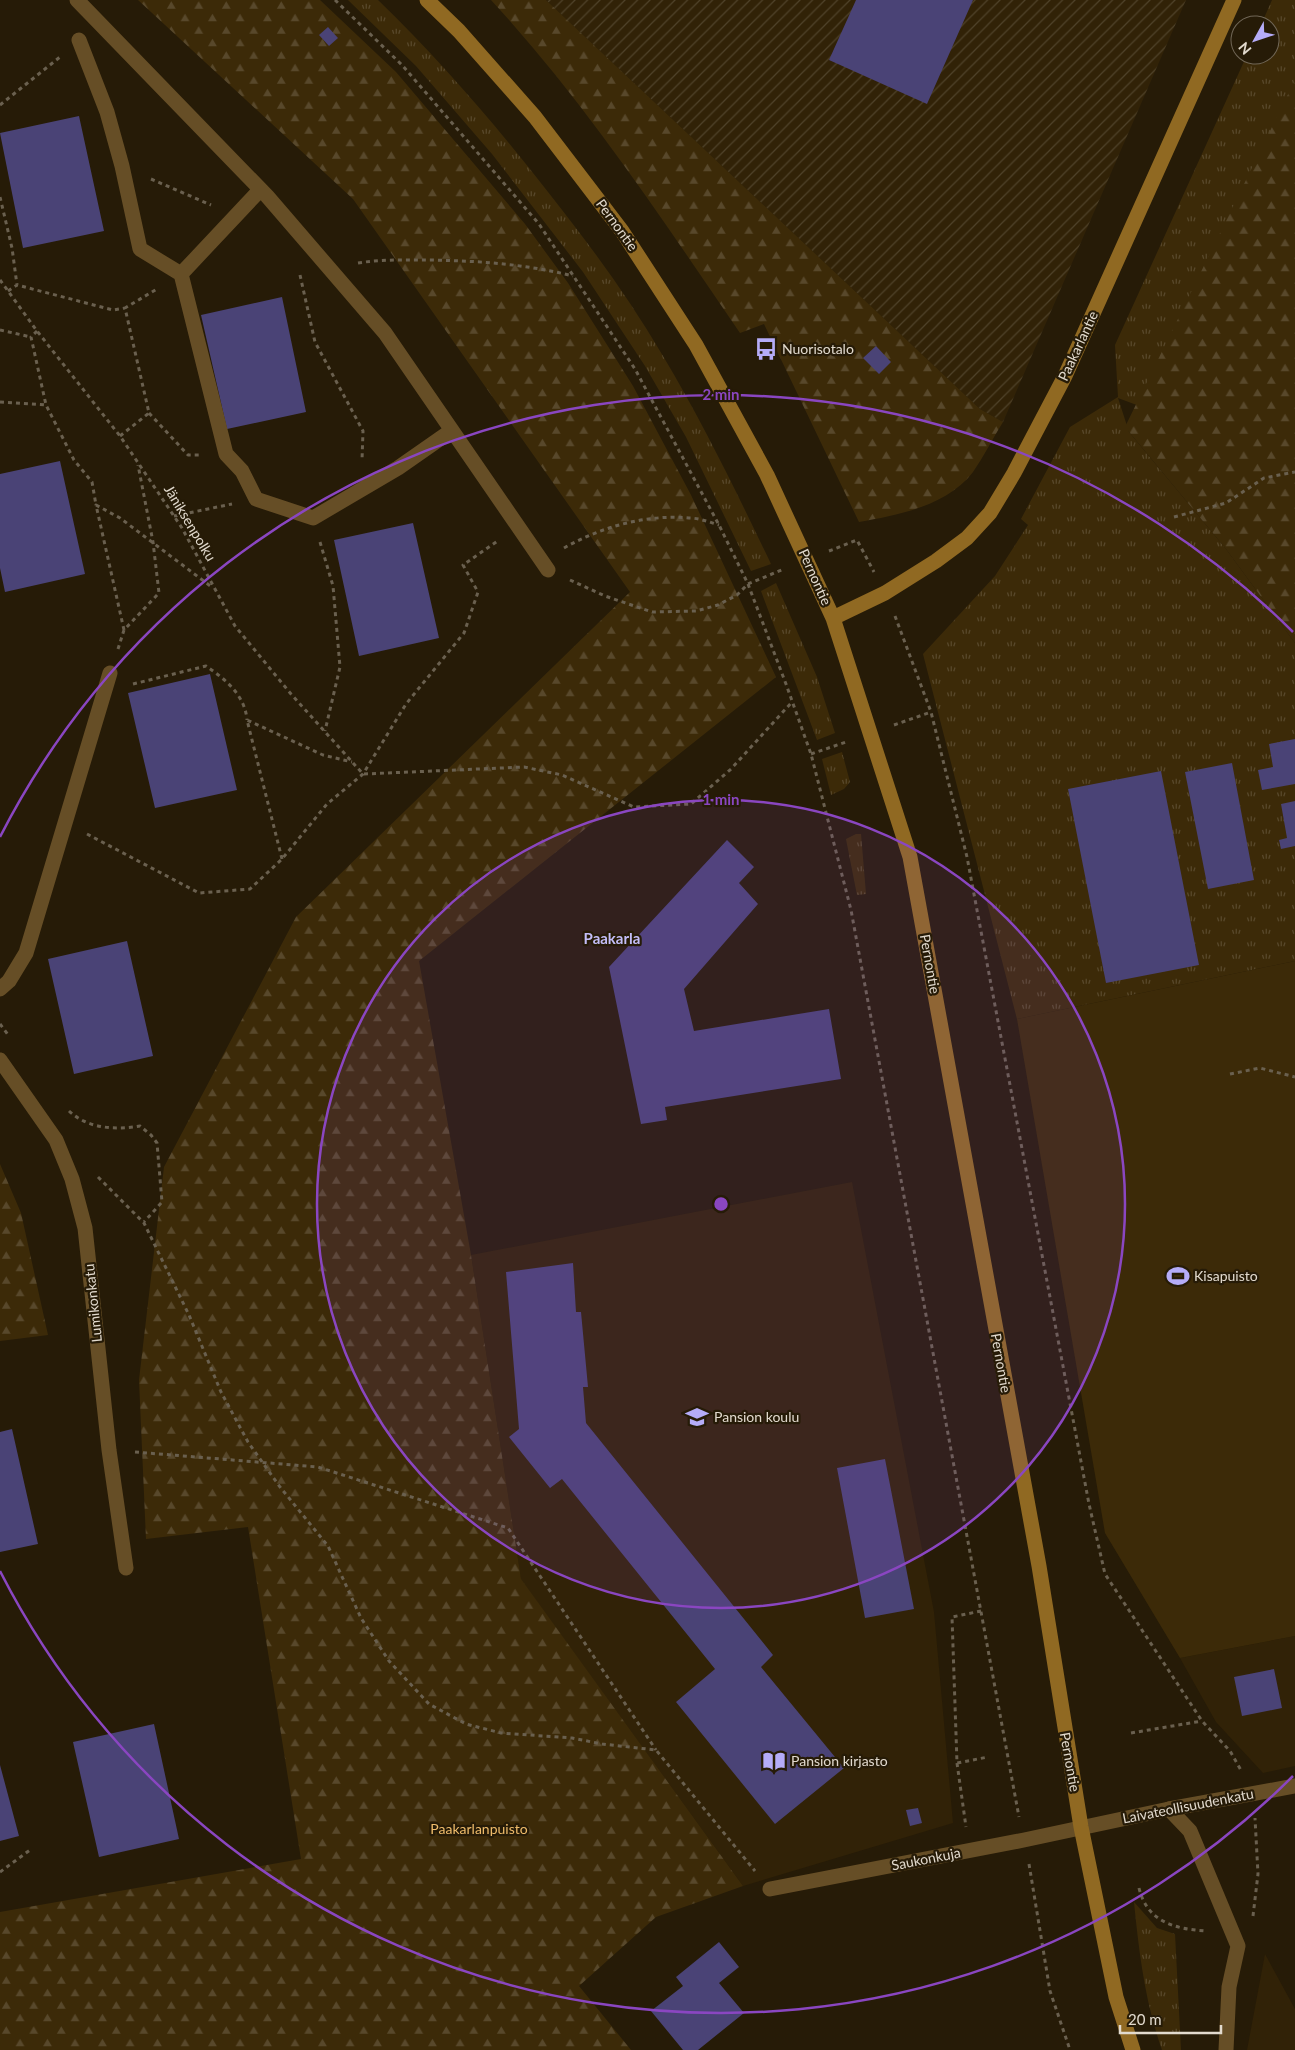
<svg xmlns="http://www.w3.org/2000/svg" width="1295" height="2050" viewBox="0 0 1295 2050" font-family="Lato,sans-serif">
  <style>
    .built { fill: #312207 }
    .industrial { fill: url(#industrial-furrows) }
    .grass { fill: url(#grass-tufts) }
    .forest { fill: url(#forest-firs) }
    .pitch { fill: #3c2a08 }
    .building { fill: #4a4376 }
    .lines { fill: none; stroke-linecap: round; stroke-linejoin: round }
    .path { stroke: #6a604f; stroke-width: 3; stroke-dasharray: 4 4; stroke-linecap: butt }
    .lane { stroke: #664e26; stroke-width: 15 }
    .street { stroke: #664e26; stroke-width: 15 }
    .secondary { stroke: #906922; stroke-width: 15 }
    .ring { fill: none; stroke: #8a46c1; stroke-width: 2.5 }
    .labels { text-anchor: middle; stroke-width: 4.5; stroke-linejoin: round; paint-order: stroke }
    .street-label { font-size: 14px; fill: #e2dace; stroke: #261b07 }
    .poi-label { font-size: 14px; fill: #e2dace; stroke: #261b07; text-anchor: start }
    .park-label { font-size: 14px; fill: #efbc6b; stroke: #261b07 }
    .neighbourhood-label { font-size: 15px; font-weight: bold; fill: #c3bdf7; stroke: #261b07 }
    .centre { fill: #8a46c1; stroke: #261b07; stroke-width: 2.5 }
    .ring-label { font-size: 15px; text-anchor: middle; font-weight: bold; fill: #8a46c1; stroke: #261b07; stroke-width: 4.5; stroke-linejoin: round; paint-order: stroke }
  </style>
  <defs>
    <pattern id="industrial-furrows" width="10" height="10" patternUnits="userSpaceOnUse" patternTransform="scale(1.25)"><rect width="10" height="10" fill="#312207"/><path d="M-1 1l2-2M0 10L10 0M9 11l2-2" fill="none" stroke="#4f422a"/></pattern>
    <pattern id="grass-tufts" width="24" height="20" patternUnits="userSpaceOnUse" patternTransform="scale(1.25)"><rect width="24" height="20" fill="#3c2a08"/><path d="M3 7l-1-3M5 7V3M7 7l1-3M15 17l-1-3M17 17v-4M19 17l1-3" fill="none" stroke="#58482b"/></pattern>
    <pattern id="forest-firs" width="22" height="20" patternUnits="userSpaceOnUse" patternTransform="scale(1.25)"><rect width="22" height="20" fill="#3c2a08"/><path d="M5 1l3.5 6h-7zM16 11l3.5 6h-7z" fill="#58482b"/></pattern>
  </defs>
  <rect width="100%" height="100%" fill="#261b07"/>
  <path class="built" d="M 852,1182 L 934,1612 L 953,1823 L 743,1886 L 521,1580 L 471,1255 Z
    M 1295,1636 L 1295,1766 L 1263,1773 L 1216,1722 L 1180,1658 Z
    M 1265,1954 L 1295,2009 L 1295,2050 L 1247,2050 Z"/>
  <path class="industrial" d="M 546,0 L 1186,0 L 1003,422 L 980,409 Z"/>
  <path class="grass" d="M 348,0 L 378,0 C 440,60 495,124 548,192 C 590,245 629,298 663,356 C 703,423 737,493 771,564 L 751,571 L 686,437 L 645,366 L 583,272 L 492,154 L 416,66 Z
    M 1272,0 L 1295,0 L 1295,464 L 1118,398 L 1129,432 L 1226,549 L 1295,643 L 1295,961 L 1017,1019 L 923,654 L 995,576 L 1028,525 L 1021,519 L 1070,427 L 1118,397 L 1115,345 L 1247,55 L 1270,55 L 1270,25 L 1261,25 Z
    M 776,583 L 817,677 L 835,733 L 817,740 L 761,591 Z
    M 842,752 L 850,782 L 844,789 L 831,795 L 822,759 Z
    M 856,834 L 861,834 L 866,894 L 857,895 L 846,839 Z
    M 1134,1902 L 1157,1928 L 1175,1934 L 1181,2050 L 1162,2050 C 1145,2002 1139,1952 1134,1902 Z"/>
  <path class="forest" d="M 138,0 L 320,0 L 396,72 L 525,224 L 568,283 L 633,386 L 691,495 L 776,677 L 419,961 L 471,1255 L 521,1579 L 743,1886 L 656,1917 L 579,1986 L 631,2050 L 0,2050 L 0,1912 L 301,1859 L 248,1527 L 146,1539 L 139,1380 L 164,1167 L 296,917 L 630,592 L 353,199 Z
    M 491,0 L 546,0 L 980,409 L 1003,422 C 993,438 984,456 973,472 C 947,506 898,515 859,522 L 764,324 L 740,333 C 662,219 585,102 491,0 Z
    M 1295,80 L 1295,643 L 1226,549 L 1125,427 Z
    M 0,1164 L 21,1213 L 48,1335 L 0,1341 Z"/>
  <path class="pitch" d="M 1295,961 L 1295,1636 L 1180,1658 L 1105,1533 L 1017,1019 Z"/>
  <path class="building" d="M 856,0 L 973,0 L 927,104 L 829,60 Z
    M 328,27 L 338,38 L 329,46 L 319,35 Z
    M 79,116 L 104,231 L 23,248 L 0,133 Z
    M 282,297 L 306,412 L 227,429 L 201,315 Z
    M 876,346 L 891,362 L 879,374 L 863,358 Z
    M 60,461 L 85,574 L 5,592 L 0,568 L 0,474 Z
    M 413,523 L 439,638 L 359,656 L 334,540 Z
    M 210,674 L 237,790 L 155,808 L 128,693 Z
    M 1295,739 L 1295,784 L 1262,790 L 1258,770 L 1273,767 L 1269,744 Z
    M 1232,763 L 1254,880 L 1208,889 L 1185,772 Z
    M 1161,771 L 1199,965 L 1106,983 L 1068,789 Z
    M 1295,801 L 1295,846 L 1281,849 L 1279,840 L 1287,838 L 1281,804 Z
    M 727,840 L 754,867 L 739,883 L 758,904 L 684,989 L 694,1031 L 829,1009 L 841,1079 L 665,1107 L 667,1120 L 641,1124 L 609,967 Z
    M 127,941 L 153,1056 L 74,1074 L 48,959 Z
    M 573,1263 L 576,1312 L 581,1312 L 588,1387 L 583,1387 L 586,1423 L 773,1655 L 761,1667 L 844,1768 L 775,1824 L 676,1702 L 715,1669 L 562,1479 L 550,1488 L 509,1437 L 519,1429 L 506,1272 Z
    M 12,1429 L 38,1544 L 0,1552 L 0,1432 Z
    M 885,1459 L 914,1609 L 865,1618 L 837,1468 Z
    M 1274,1669 L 1282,1708 L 1242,1716 L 1234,1677 Z
    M 154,1724 L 179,1839 L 99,1857 L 73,1742 Z
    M 0,1765 L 19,1836 L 0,1841 Z
    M 918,1808 L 922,1823 L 910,1826 L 906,1810 Z
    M 719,1942 L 739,1967 L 719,1983 L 744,2013 L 698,2050 L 683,2050 L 651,2011 L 683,1986 L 676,1977 Z"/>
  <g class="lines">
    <path class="path" d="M 335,0 L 402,65 L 539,224 L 635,369 L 719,525 L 748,584 L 786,684 L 811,754 L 851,910 L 1019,1817
      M 0,105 L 60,57
      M 151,179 L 211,205
      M 0,197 L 12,248 L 17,285
      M 358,263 C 383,259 407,260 431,260 C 480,261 525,264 573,276
      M 300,275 L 315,342 L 363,431 L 362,460
      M 0,280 L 37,331 L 120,436 L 182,528 L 235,626 L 291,694 L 363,774
      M 8,291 L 17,285 L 113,310 L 125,308
      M 0,330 L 31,337
      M 37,331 L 31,337 L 46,405 L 74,460 L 92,482 L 96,505
      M 0,402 L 46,405
      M 149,413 L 188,455 L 200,455
      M 120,436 L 149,413 L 125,308 L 157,289
      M 174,516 L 232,504
      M 1174,517 L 1226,503 L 1264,478 L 1295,472
      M 320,542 L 333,586 L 340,667 L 325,731
      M 564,548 C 601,527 646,514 689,518 C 699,518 709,522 719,525
      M 829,551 L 857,540 L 874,572
      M 570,580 L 605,596 L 652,612 L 696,611 L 718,605 L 737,595 L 748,584 L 784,569
      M 895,616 L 931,712 L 967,857 L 1089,1504 L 1105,1574 L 1202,1721 L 1230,1751 L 1242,1772
      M 124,630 L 96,505 L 120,518 L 213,588
      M 118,649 L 124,630 L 159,593 L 153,542 L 138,465
      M 133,684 L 206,666 C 225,679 245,695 247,720
      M 894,725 L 931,712
      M 811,754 L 846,742
      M 364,774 L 524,767 L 562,775 L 634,807 L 691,804 L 731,769 L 792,702
      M 87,834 L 199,893 L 250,889 L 282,859 L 327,804 L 363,774 L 406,704 L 464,633 L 478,592 L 463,565 L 499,540
      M 282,859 L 247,720 L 323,755 L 352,762
      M 0,1024 L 9,1036
      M 1230,1074 L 1260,1068 L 1295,1077
      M 69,1111 C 88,1129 115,1130 140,1126 L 151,1135 L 157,1143 L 162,1202 L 144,1222
      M 98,1177 L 144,1223 L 189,1315 L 221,1392 L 248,1442 L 280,1487 L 328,1546 L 361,1618 L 389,1661 L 429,1704 L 466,1724 L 501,1733 L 572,1738 L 602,1744 L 656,1750 L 755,1871
      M 135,1452 L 318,1467 L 508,1528 L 656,1750
      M 981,1611 L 952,1617 L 957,1763 L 988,1757
      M 1131,1733 L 1202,1721
      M 957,1763 L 966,1827
      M 1029,1864 L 1050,1991 L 1070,2050
      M 0,1872 L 30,1850
      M 1139,1888 C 1147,1922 1175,1929 1206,1931
      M 1253,1916 L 1258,1874 L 1255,1818"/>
    <path class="lane" d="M 77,0 L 267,196 L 385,333 L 548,570
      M 79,40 L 107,112 L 122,166 L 140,249 L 181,274 L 226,454 L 242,471 L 256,499 L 313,518 L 398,468 L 451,431
      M 181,274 L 260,190
      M 0,989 L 9,981 L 26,953 L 110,673
      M 1169,1809 L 1190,1831 L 1238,1946 L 1229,1987 L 1226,2050"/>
    <path class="street" d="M 0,1060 L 56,1140 L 72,1179 L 85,1228 L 109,1450 L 126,1568
      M 770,1889 L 1024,1840 L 1169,1809 L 1295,1786"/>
    <path class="secondary" d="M 427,0 L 459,31 L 535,117 L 622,231 L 696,345 L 767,475 L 833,618 L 910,857 L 1039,1566 L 1081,1827 L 1116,1997 L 1133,2050
      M 833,618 L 885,593 L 936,561 L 967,538 L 990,513 L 1014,473 L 1065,376 L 1234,0"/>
  </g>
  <circle cx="721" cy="1204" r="404" fill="#8a46c1" fill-opacity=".12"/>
  <g class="ring">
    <circle cx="721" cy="1204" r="404"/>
    <path d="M1293 1776A809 809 0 0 1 0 1571M0 837A809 809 0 0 1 1293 632"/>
  </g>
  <defs>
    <symbol id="bus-bare" viewBox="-9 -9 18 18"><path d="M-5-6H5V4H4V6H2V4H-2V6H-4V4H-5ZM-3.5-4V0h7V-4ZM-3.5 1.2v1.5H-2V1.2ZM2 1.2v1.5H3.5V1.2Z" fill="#b5acf8" stroke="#261b07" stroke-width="2.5" paint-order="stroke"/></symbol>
    <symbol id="stadium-bare" viewBox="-9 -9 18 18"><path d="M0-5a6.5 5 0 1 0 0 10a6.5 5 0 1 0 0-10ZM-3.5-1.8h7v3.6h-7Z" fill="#b5acf8" stroke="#261b07" stroke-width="2.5" paint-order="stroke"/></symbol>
    <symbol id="school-bare" viewBox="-9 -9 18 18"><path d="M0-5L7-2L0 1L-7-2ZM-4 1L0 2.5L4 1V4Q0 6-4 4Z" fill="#b5acf8" stroke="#261b07" stroke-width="2.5" paint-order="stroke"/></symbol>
    <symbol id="library-bare" viewBox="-9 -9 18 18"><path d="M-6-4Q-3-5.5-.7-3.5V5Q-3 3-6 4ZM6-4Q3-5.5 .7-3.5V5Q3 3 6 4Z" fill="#b5acf8" stroke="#261b07" stroke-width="2.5" paint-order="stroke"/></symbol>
  </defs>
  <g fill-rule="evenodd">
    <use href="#bus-bare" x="750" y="333" width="32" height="32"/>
    <use href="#stadium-bare" x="1162" y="1260" width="32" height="32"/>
    <use href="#school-bare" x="681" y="1401" width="32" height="32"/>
    <use href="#library-bare" x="758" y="1745" width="32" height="32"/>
  </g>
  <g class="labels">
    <g class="street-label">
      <text transform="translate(617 225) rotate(54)" y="5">Pernontie</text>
      <text transform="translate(1078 346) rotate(-65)" y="5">Paakarlantie</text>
      <text transform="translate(190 523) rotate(59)" y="5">Jäniksenpolku</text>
      <text transform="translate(815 577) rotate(66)" y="5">Pernontie</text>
      <text transform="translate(930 964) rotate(80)" y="5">Pernontie</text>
      <text transform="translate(93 1303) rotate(-96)" y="5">Lumikonkatu</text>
      <text transform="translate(1001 1363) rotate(80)" y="5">Pernontie</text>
      <text transform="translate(1070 1762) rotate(80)" y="5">Pernontie</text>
      <text transform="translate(1188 1806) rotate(-11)" y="5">Laivateollisuudenkatu</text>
      <text transform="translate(926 1859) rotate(-11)" y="5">Saukonkuja</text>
    </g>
    <g class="poi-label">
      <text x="782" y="354">Nuorisotalo</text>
      <text x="1194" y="1281">Kisapuisto</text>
      <text x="714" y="1422">Pansion koulu</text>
      <text x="791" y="1766">Pansion kirjasto</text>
    </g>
    <g class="park-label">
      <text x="479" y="1834">Paakarlanpuisto</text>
    </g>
    <g class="neighbourhood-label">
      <text x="612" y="944">Paakarla</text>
    </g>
  </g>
  <circle cx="721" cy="1204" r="8" class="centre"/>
  <g class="ring-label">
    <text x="721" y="400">2 min</text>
    <text x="721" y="805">1 min</text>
  </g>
  <g transform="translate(1255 40) rotate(230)"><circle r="24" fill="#261b07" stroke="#716757"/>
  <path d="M0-4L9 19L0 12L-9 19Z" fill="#b5acf8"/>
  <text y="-8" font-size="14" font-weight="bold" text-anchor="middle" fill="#e2dace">N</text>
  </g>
  <path d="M1120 2025v8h101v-8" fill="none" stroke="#e2dace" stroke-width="2.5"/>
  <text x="1128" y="2025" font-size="15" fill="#e2dace" stroke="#261b07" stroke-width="4" paint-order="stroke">20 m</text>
</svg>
